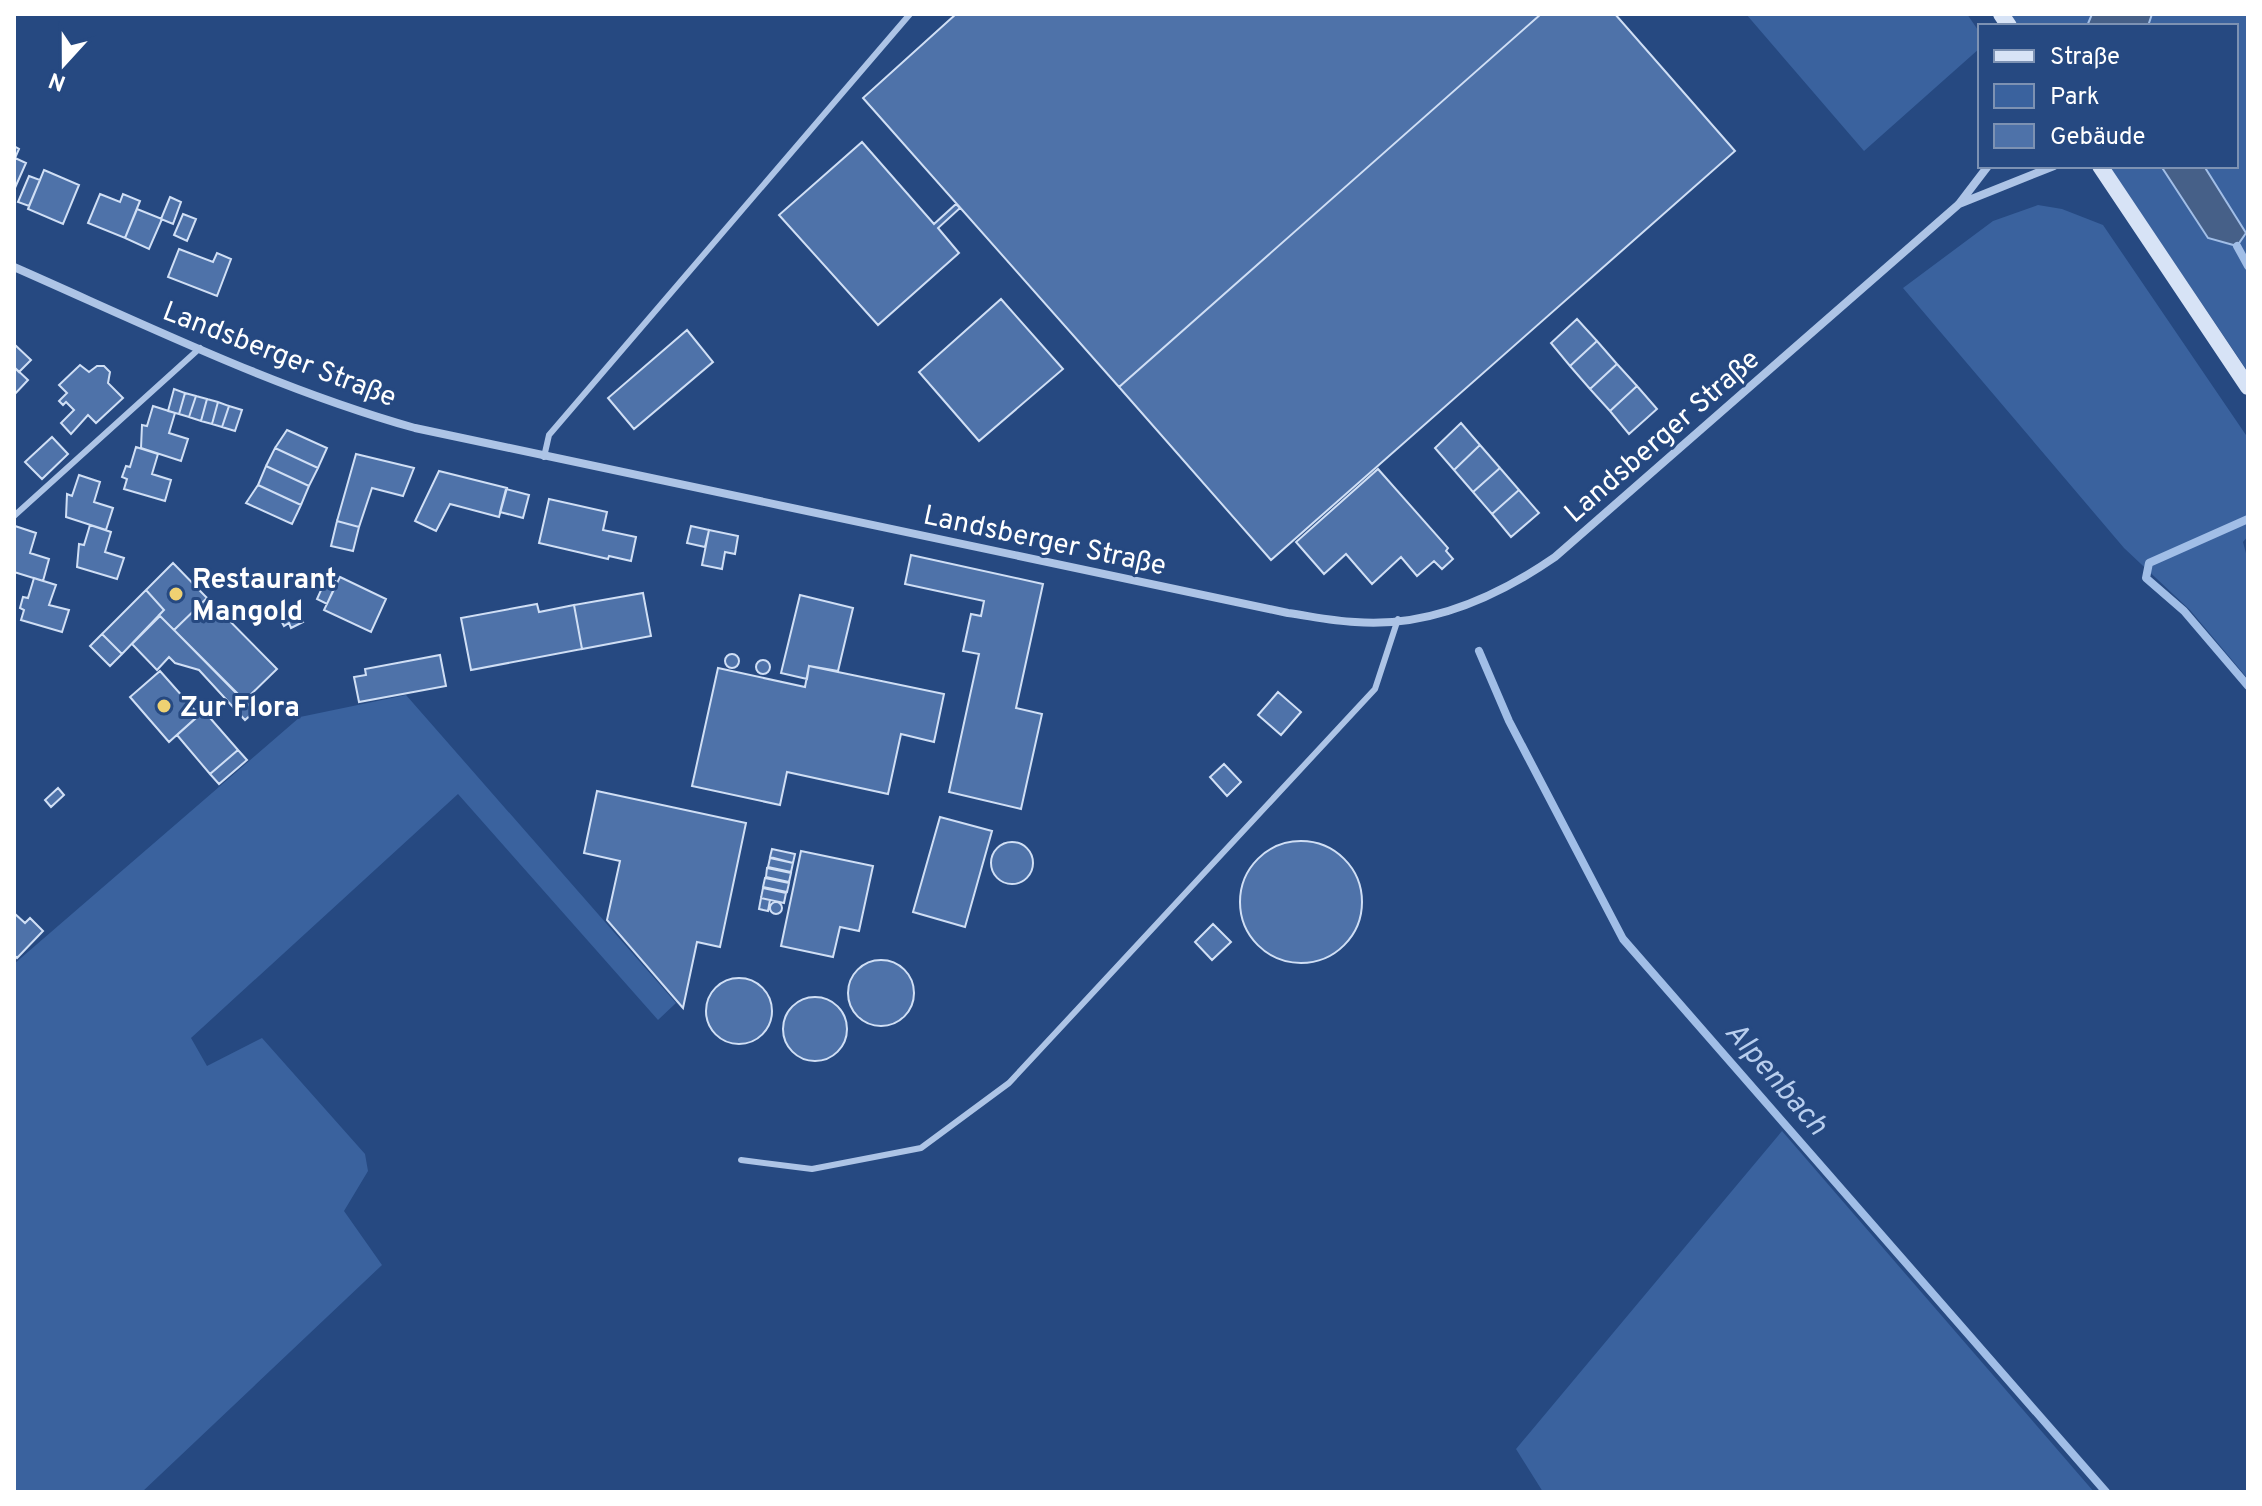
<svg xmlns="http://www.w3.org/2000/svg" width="2262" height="1506" viewBox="0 0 2262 1506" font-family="Overpass,sans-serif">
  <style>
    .green { fill: #3a629e }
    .water { fill: #466088; stroke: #a1bee7; stroke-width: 2 }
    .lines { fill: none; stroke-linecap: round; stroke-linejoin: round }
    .stream { stroke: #a1bee7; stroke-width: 8 }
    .building { fill: #4e72a9; stroke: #d0dff5; stroke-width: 2 }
    .service { stroke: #adc4e6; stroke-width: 6 }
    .minor { stroke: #adc4e6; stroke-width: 8 }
    .secondary { stroke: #d7e3f6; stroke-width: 16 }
    .poi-dot { fill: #efd172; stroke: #264981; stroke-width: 3 }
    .labels { text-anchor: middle; stroke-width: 6; stroke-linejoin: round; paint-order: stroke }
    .street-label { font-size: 28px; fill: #fff; stroke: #264981 }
    .poi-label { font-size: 28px; font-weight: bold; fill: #fff; stroke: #264981; text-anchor: start }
    .water-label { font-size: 30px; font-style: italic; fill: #b8ceee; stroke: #264981 }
  </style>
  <rect width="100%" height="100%" fill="#264981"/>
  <path class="green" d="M 1746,14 L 1967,14 L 1980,33 L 1980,48 L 1864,151 Z
    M 2007,14 L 2092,14 L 2087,26 L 2015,26 Z
    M 2152,14 L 2248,14 L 2248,372 L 2109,166 L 2161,166 L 2208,238 L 2246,232 L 2204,166 L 2236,166 L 2236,26 L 2148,26 Z
    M 2038,205 L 2062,209 L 2103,225 L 2248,438 L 2248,536 L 2243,542 L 2248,561 L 2248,679 L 2190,610 L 2124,548 L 1903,288 L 1993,221 Z
    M 406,695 L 676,1003 L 658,1020 L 458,794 L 191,1038 L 207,1066 L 262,1038 L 365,1154 L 368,1171 L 344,1211 L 382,1265 L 142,1492 L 14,1492 L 14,964 L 300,717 Z
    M 1782,1131 L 2094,1492 L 1543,1492 L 1516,1449 Z"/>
  <path class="water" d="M 2092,14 L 2152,14 L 2148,26 L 2087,26 Z
    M 2161,166 L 2204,166 L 2246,233 L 2237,246 L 2208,238 Z"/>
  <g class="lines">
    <path class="stream" d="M 2237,246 L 2248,266
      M 2248,519 L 2149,563 L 2146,578 L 2184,611 L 2248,686
      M 1479,651 L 1509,721 L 1623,939 L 2106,1492"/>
  </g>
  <path class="building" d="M 956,14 L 1541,14 L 1119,387 L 863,98 Z
    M 1541,14 L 1615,14 L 1735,151 L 1271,560 L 1119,387 Z
    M 862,142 L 934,224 L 956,204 L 960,208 L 938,228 L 959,253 L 878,325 L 779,215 Z
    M 14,146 L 19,149 L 15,158 L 26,163 L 14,190 Z
    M 44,170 L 79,185 L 63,224 L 28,209 Z
    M 29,176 L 40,180 L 29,206 L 18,202 Z
    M 100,194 L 120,202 L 123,194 L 140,201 L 125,238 L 88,223 Z
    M 170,197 L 181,202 L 173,224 L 161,219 Z
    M 137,209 L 162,219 L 149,249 L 125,238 Z
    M 183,214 L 196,219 L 187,241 L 174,235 Z
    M 179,249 L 213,262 L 217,253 L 231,259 L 217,296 L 168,277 Z
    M 1001,299 L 1063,369 L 979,441 L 919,372 Z
    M 1577,319 L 1597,341 L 1570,366 L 1551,343 Z
    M 687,330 L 713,362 L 634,429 L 608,398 Z
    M 1597,341 L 1617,364 L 1590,389 L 1570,366 Z
    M 14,344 L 31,360 L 19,372 L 14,367 Z
    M 1617,364 L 1637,386 L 1610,411 L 1590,389 Z
    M 80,365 L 89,372 L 97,366 L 104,366 L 110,372 L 108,383 L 123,398 L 96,423 L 88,415 L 71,434 L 61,423 L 74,410 L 66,402 L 63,405 L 59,401 L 67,393 L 59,385 Z
    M 14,367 L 28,380 L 14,395 Z
    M 1637,386 L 1657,409 L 1629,434 L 1610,411 Z
    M 174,389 L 185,393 L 179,414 L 168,411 Z
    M 185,393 L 196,396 L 189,417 L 179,414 Z
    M 196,396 L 207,399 L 201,421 L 189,417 Z
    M 207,399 L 218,402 L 212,424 L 201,421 Z
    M 218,402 L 229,406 L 222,427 L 212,424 Z
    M 153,406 L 175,413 L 169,433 L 188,439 L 181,461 L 141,448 L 142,425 L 147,426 Z
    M 229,406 L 242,410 L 235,431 L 222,427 Z
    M 1461,423 L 1480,445 L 1454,470 L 1435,448 Z
    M 287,430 L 327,448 L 318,468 L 275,448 Z
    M 52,437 L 68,454 L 42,479 L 25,462 Z
    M 1480,445 L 1500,468 L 1473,492 L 1454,470 Z
    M 136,447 L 158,454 L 152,474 L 171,480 L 165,501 L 124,489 L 127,479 L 122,477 L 126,466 L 130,467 Z
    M 275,448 L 318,468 L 309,486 L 266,466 Z
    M 356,454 L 414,468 L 403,496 L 372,488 L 359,527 L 337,521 Z
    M 266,466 L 309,486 L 301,505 L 258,485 Z
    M 1500,468 L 1519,490 L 1492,514 L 1473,492 Z
    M 1378,469 L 1448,548 L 1446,551 L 1453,559 L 1442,569 L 1434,561 L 1417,576 L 1401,557 L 1372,584 L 1346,554 L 1324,574 L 1296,542 Z
    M 439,471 L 507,488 L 499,517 L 450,504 L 436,531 L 415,521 Z
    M 79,475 L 100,482 L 94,502 L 113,508 L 106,530 L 66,517 L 67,494 L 72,496 Z
    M 258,485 L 301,505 L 292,524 L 246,503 Z
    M 506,489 L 529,495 L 523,518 L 500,512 Z
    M 1519,490 L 1539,513 L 1511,537 L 1492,514 Z
    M 549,499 L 607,512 L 603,530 L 636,537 L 631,561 L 609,556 L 608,559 L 539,543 Z
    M 337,521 L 359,527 L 353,551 L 331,546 Z
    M 90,525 L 111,532 L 105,552 L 124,558 L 117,579 L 77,567 L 79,544 L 84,545 Z
    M 15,526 L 36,533 L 30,553 L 49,559 L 43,581 L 14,572 Z
    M 691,526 L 709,530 L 705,547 L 687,543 Z
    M 709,530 L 738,536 L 735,554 L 725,552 L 722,569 L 702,565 Z
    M 911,555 L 1043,584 L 1016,708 L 1042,714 L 1021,809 L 949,792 L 979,654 L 963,651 L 971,614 L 981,616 L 984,601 L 905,584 Z
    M 173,563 L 207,598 L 174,630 L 159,615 L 164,610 L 146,590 Z
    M 327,577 L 337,582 L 327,604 L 317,599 Z
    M 340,577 L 386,599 L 371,632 L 324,610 Z
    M 34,578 L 56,585 L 49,605 L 69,610 L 62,632 L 21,620 L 24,610 L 20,608 L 23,597 L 28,598 Z
    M 146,590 L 164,610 L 122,654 L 102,634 Z
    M 643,593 L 651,636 L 582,649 L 574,605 Z
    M 800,595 L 853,608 L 838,671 L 809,666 L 807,679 L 781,673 Z
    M 207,598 L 277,669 L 244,701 L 174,630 Z
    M 537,604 L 539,612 L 574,605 L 582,649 L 471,670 L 461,618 Z
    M 296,609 L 303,622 L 291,628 L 289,623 L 284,626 L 279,617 Z
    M 160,616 L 255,711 L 245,720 L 199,670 L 175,663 L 169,657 L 157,670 L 132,644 Z
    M 102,634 L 122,654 L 110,666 L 90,646 Z
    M725 661a7 7 0 1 1 14 0a7 7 0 1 1-14 0Z
    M 440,655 L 446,686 L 359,702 L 354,677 L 366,675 L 365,669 Z
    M756 667a7 7 0 1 1 14 0a7 7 0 1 1-14 0Z
    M 809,666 L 944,694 L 934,742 L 901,734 L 888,794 L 787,772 L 780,805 L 692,786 L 718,668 L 805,687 Z
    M 160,671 L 199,715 L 169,742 L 130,697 Z
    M 1278,692 L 1301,712 L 1281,735 L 1258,715 Z
    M 204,711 L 238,750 L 210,774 L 177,735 Z
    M 238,750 L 247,760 L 219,784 L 210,774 Z
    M 1224,764 L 1241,782 L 1227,796 L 1210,777 Z
    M 58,788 L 64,795 L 51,807 L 45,800 Z
    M 597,791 L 746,823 L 720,947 L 697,942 L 683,1008 L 607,920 L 620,861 L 584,853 Z
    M 940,817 L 992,831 L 965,927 L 913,912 Z
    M1240 902a61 61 0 1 1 122 0a61 61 0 1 1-122 0Z
    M991 863a21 21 0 1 1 42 0a21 21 0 1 1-42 0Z
    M 772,849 L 795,854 L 793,863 L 770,857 Z
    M 801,851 L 873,866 L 859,931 L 840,927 L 833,957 L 781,946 Z
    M 770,858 L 793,863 L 791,872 L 768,867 Z
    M 767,868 L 791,873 L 789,882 L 766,877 Z
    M 765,878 L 789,883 L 787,892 L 763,887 Z
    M 763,888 L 786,893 L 784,903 L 761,898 Z
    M 761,898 L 770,900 L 768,911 L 759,909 Z
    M770 908a6 6 0 1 1 12 0a6 6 0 1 1-12 0Z
    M 14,913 L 25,923 L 30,918 L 43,931 L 17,958 L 14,955 Z
    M 1213,924 L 1231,942 L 1212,960 L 1195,942 Z
    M848 993a33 33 0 1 1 66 0a33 33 0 1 1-66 0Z
    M706 1011a33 33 0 1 1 66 0a33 33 0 1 1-66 0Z
    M783 1029a32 32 0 1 1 64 0a32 32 0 1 1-64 0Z"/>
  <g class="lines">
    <path class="service" d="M 544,457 L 549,435 L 910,14
      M 14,516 L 200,348
      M 741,1160 L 812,1169 L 921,1148 L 1009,1083 L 1375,689 L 1398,619"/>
    <path class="minor" d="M 1959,204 L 2054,166
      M 14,267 C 146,325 276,389 415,428 L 1288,613 C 1310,616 1332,621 1355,622 C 1427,628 1497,597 1555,557 L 1959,204 L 1988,166"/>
    <path class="secondary" d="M 2001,14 L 2009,26
      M 2100,166 L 2248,387"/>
  </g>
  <g class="poi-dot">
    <circle cx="176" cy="594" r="8"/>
    <circle cx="164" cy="706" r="8"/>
  </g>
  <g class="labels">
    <g class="street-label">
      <text transform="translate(280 353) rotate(21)" y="10">Landsberger Straße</text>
      <text transform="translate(1661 435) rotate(-41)" y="10">Landsberger Straße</text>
      <text transform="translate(1045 539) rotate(12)" y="10">Landsberger Straße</text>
    </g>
    <g class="poi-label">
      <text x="192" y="588">Restaurant<tspan x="192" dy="32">Mangold</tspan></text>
      <text x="180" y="716">Zur Flora</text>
    </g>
    <g class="water-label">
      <text transform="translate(1777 1078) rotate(49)" y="10">Alpenbach</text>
    </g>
  </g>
  <rect width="2262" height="1506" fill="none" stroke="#ffffff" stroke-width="32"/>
  <rect x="1978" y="24" width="260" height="144" fill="#264981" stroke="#7d92b3" stroke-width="2"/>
  <rect x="1994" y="50" width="40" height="12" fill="#d7e3f6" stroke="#7d92b3" stroke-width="2"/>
  <text x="2050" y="64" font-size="24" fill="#ffffff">Straße</text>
  <rect x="1994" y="84" width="40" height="24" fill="#3a629e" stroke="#7d92b3" stroke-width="2"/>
  <text x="2050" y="104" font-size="24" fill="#ffffff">Park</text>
  <rect x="1994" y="124" width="40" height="24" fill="#4e72a9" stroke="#7d92b3" stroke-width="2"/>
  <text x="2050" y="144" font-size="24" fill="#ffffff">Gebäude</text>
  <g transform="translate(64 64) rotate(201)" stroke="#264981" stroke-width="6" paint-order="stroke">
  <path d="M0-6L14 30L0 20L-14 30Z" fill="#ffffff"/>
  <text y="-12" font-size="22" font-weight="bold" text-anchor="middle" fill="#ffffff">N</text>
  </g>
</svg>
